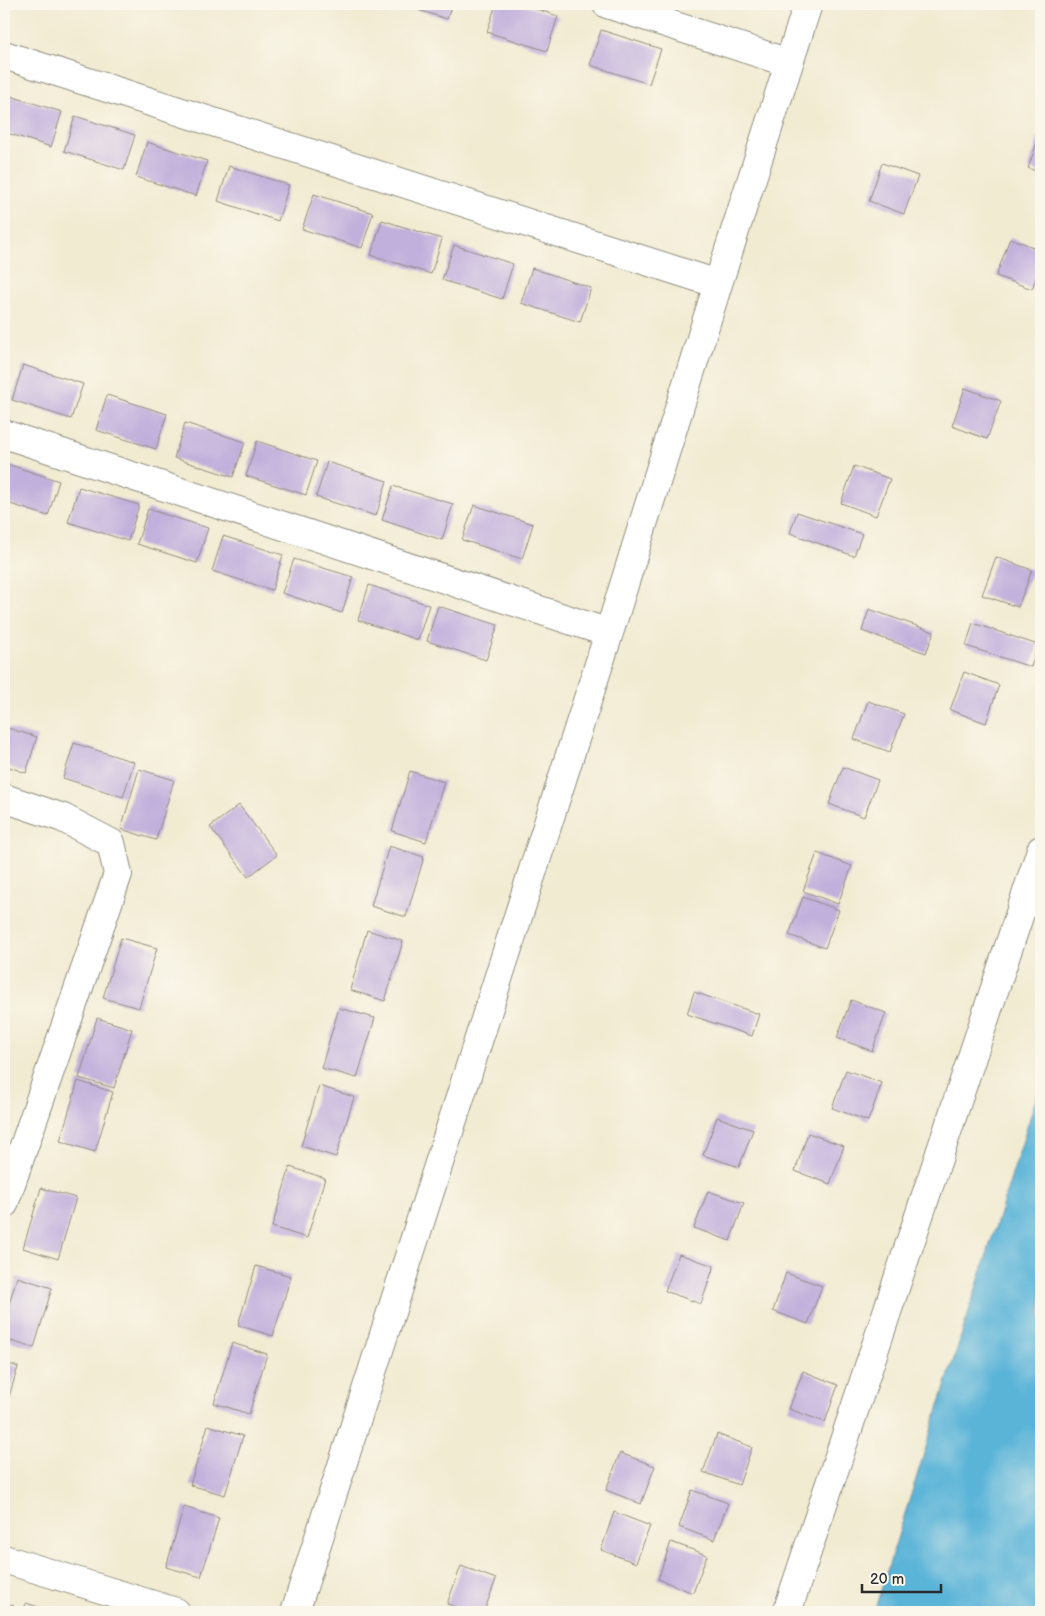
<svg xmlns="http://www.w3.org/2000/svg" width="1045" height="1616" viewBox="0 0 1045 1616" font-family="'Balsamiq Sans',sans-serif">
  <style>
    .water { fill: #5ab4d8; stroke: #427082 }
    .building { fill: #c1b0dc }
    .lines { fill: none; stroke-linecap: round; stroke-linejoin: round }
    .minor-casing { stroke: #8e8b7e; stroke-width: 30 }
    .minor { stroke: #fff; stroke-width: 28 }
  </style>
  <rect width="100%" height="100%" fill="#fbf7ec"/>
  <filter id="ink" filterUnits="userSpaceOnUse"><feTurbulence type="fractalNoise" baseFrequency=".02" numOctaves="2"/><feDisplacementMap in="SourceGraphic" scale="10" xChannelSelector="R" yChannelSelector="G"/><feConvolveMatrix kernelMatrix="1 2 1 2 8 2 1 2 1" color-interpolation-filters="sRGB"/></filter>
  <filter id="wash" filterUnits="userSpaceOnUse"><feTurbulence type="fractalNoise" baseFrequency=".0096" numOctaves="4" result="noise"/><feDisplacementMap in="SourceGraphic" scale="20" xChannelSelector="R" yChannelSelector="G"/><feGaussianBlur stdDeviation="1.12" result="paint"/><feColorMatrix in="noise" values="0 0 0 0 0 0 0 0 0 0 0 0 0 0 0 0 0 1.4 0 .05"/><feComposite in="paint" operator="in"/></filter>
  <g filter="url(#wash)">
    <rect width="100%" height="100%" fill="#f1ebd2"/>
    <path class="water" d="M 1041,1083 L 1041,1612 L 874,1612 Z"/>
    <g id="blocks">
      <path class="building" d="M 399,4 L 452,4 L 447,19 Z
        M 496,4 L 520,4 L 558,16 L 547,51 L 487,32 Z
        M 601,30 L 661,49 L 649,84 L 590,65 Z
        M 4,94 L 62,112 L 51,147 L 4,132 Z
        M 75,116 L 135,135 L 124,170 L 64,151 Z
        M 1041,131 L 1041,173 L 1028,168 Z
        M 147,142 L 207,161 L 196,196 L 136,177 Z
        M 882,163 L 918,176 L 904,214 L 869,201 Z
        M 229,166 L 289,185 L 278,221 L 218,201 Z
        M 314,194 L 373,213 L 362,248 L 302,229 Z
        M 382,220 L 442,239 L 431,274 L 371,255 Z
        M 1010,238 L 1041,250 L 1041,264 L 1032,289 L 996,276 Z
        M 454,245 L 513,264 L 502,299 L 442,280 Z
        M 532,268 L 591,288 L 580,322 L 521,303 Z
        M 23,365 L 83,384 L 71,419 L 12,400 Z
        M 965,388 L 1001,401 L 987,439 L 952,426 Z
        M 107,395 L 167,414 L 156,449 L 96,430 Z
        M 185,423 L 245,442 L 233,477 L 174,458 Z
        M 257,441 L 317,461 L 306,495 L 246,476 Z
        M 327,462 L 387,481 L 376,516 L 316,497 Z
        M 4,463 L 59,481 L 48,516 L 4,502 Z
        M 854,466 L 890,479 L 876,516 L 841,503 Z
        M 393,486 L 453,504 L 442,540 L 382,520 Z
        M 79,487 L 139,505 L 128,541 L 68,522 Z
        M 474,505 L 533,524 L 522,559 L 462,540 Z
        M 148,509 L 208,528 L 197,563 L 137,544 Z
        M 797,512 L 862,534 L 854,556 L 790,533 Z
        M 223,536 L 283,555 L 272,590 L 212,571 Z
        M 996,557 L 1032,570 L 1018,607 L 982,595 Z
        M 294,559 L 353,577 L 342,613 L 282,593 Z
        M 369,585 L 429,605 L 418,640 L 358,620 Z
        M 438,606 L 498,625 L 486,660 L 427,641 Z
        M 869,609 L 934,632 L 926,653 L 862,631 Z
        M 973,623 L 1038,645 L 1031,667 L 966,646 Z
        M 964,672 L 999,685 L 986,723 L 950,710 Z
        M 868,701 L 904,714 L 890,752 L 854,739 Z
        M 4,727 L 37,737 L 26,773 L 4,765 Z
        M 74,743 L 134,762 L 123,797 L 63,778 Z
        M 843,767 L 878,780 L 864,817 L 829,804 Z
        M 139,769 L 174,780 L 156,840 L 121,829 Z
        M 410,771 L 444,782 L 426,842 L 392,831 Z
        M 239,805 L 277,855 L 248,877 L 210,827 Z
        M 389,846 L 424,857 L 406,917 L 371,906 Z
        M 817,853 L 852,866 L 838,904 L 803,891 Z
        M 803,897 L 839,910 L 825,948 L 789,935 Z
        M 367,930 L 403,941 L 385,1001 L 350,990 Z
        M 121,938 L 157,948 L 139,1008 L 103,998 Z
        M 694,992 L 759,1014 L 752,1036 L 687,1014 Z
        M 851,1000 L 886,1013 L 872,1051 L 837,1038 Z
        M 339,1008 L 375,1018 L 357,1078 L 321,1068 Z
        M 97,1018 L 132,1029 L 114,1088 L 79,1078 Z
        M 846,1070 L 882,1083 L 868,1121 L 832,1108 Z
        M 78,1081 L 113,1092 L 95,1152 L 60,1141 Z
        M 319,1086 L 354,1097 L 336,1157 L 301,1146 Z
        M 717,1117 L 753,1130 L 739,1167 L 703,1155 Z
        M 808,1133 L 844,1146 L 830,1184 L 795,1171 Z
        M 290,1167 L 325,1178 L 307,1238 L 272,1227 Z
        M 41,1188 L 76,1198 L 58,1259 L 23,1248 Z
        M 708,1191 L 744,1203 L 730,1241 L 694,1228 Z
        M 679,1254 L 714,1266 L 701,1304 L 665,1291 Z
        M 256,1266 L 291,1276 L 273,1336 L 238,1325 Z
        M 786,1273 L 822,1286 L 808,1324 L 773,1311 Z
        M 17,1277 L 52,1288 L 34,1348 L 4,1339 L 4,1321 Z
        M 232,1343 L 267,1354 L 249,1414 L 214,1403 Z
        M 4,1362 L 18,1367 L 4,1413 Z
        M 803,1371 L 838,1385 L 825,1422 L 789,1409 Z
        M 208,1425 L 243,1436 L 225,1495 L 190,1485 Z
        M 717,1434 L 752,1447 L 739,1485 L 703,1472 Z
        M 620,1453 L 655,1466 L 641,1504 L 606,1490 Z
        M 692,1490 L 728,1503 L 714,1540 L 679,1527 Z
        M 184,1507 L 219,1518 L 201,1577 L 166,1567 Z
        M 614,1512 L 650,1526 L 636,1563 L 601,1550 Z
        M 671,1542 L 707,1555 L 693,1593 L 658,1579 Z
        M 461,1566 L 496,1579 L 484,1612 L 469,1612 L 447,1604 Z
        M 4,1603 L 14,1606 L 11,1612 L 4,1612 Z
        M 26,1603 L 54,1612 L 23,1612 Z"/>
    </g>
  </g>
  <g filter="url(#ink)">
    <use href="#blocks" fill-opacity="0" stroke="#8e8b7e" stroke-width="1"/>
    <g class="lines">
      <defs>
        <path id="minor" d="M 607,4 L 789,63
          M 4,55 L 718,284
          M 4,434 L 609,633
          M 4,798 L 63,818 L 111,843 L 118,874 L 4,1204
          M 4,1559 L 176,1612
          M 295,1612 L 609,633 L 718,284 L 808,4
          M 787,1612 L 1041,850"/>
      </defs>
      <use href="#minor" class="minor-casing"/>
      <use href="#minor" class="minor"/>
    </g>
  </g>
  <rect width="1045" height="1616" fill="none" stroke="#fbf7ec" stroke-width="20"/>
  <path d="M862 1584v8h79v-8" fill="none" stroke="#2b2b2b" stroke-width="2.5"/>
  <text x="870" y="1584" font-size="15" fill="#2b2b2b" stroke="#fbf7ec" stroke-width="4" paint-order="stroke">20 m</text>
</svg>
